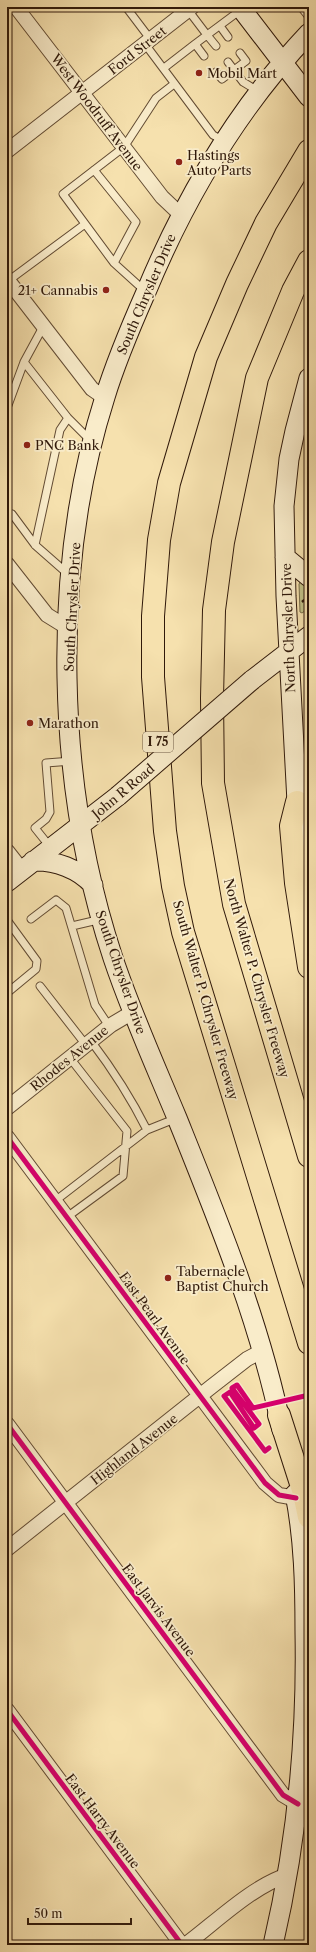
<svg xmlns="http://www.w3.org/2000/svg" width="316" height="1952" viewBox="0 0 316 1952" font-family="'Libre Caslon Text',serif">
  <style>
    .green { fill: #c1c187; stroke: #786d48 }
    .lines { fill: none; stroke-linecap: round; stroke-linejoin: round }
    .lane-casing { stroke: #624b33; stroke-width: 9 }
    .street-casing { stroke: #624b33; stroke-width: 16 }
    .secondary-casing { stroke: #30190a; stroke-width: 21 }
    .highway-casing { stroke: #30190a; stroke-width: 24 }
    .path { stroke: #30190a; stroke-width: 2.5; stroke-dasharray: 3 2; stroke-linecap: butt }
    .lane { stroke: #f9ecca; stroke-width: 7 }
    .street { stroke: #f9ecca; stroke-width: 14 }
    .secondary { stroke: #f9ecca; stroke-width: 19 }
    .highway { stroke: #f6e1ae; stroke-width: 22 }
    .secondary-bridge-casing { stroke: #30190a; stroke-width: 21; stroke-linecap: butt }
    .secondary-bridge { stroke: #f9ecca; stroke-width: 19 }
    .cycleway-casing { stroke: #f9ecca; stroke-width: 8 }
    .cycleway { stroke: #d6006c; stroke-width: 5 }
    .poi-dot { fill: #8f2418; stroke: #f9ecca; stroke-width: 1.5 }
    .labels { text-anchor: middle; stroke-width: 3.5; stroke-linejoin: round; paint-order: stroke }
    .shield { fill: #f9ecca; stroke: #6c5844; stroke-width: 1 }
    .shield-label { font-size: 12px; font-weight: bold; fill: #30190a }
    .street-label { font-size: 13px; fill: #30190a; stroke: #f9ecca }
    .poi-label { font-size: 13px; fill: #30190a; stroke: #f9ecca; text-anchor: start }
  </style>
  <rect width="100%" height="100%" fill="#f6e1ae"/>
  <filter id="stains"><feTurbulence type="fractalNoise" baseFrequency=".005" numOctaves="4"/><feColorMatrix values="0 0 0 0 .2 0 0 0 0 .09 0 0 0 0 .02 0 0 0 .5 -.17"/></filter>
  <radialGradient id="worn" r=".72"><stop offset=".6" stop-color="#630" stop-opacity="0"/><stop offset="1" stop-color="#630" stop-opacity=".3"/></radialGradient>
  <path class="green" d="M 301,581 L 309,586 L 309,608 L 302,613 L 300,612 L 299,584 Z"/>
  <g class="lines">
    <defs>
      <path id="lane" d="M 126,7 L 151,40
        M 301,7 L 309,17
        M 188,10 L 207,35 L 195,44 L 204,56
        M 220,26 L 228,37
        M 145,44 L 213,135 L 224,141
        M 216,46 L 207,35 L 242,9
        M 228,62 L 243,82 L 258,91
        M 164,68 L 195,44
        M 216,72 L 222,79 L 246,61 L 240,53
        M 94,170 L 136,222 L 114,263
        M 8,281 L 85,224
        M 146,292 L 114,263 L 63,194 L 124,147 L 156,98 L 174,84
        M 43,327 L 24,362 L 68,418 L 92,442
        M 7,408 L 24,362
        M 12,514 L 35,545 L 68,574
        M 35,545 L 60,430 L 68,418
        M 51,848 L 35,828 L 46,819 L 50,812 L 46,763 L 72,761
        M 31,919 L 56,900 L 66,908 L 95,1005 L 109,1026
        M 7,920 L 37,961 L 36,969 L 7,993
        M 72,926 L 102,919
        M 40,986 L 86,1045
        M 147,1130 L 177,1118
        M 55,1201 L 147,1130 C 131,1098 113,1070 91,1041
        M 67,1217 L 123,1176 L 127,1131 L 70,1058"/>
      <path id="street" d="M 16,7 L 162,197 L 181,215
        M 7,151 L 192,7
        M 7,279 L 92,389 L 105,398
        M 7,564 L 47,615 L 68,628
        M 7,851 L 22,870
        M 7,1108 L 111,1025 L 133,1012
        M 7,1137 L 265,1483 L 279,1495 L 296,1498
        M 7,1424 L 283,1795 L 298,1804
        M 7,1549 L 211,1387 L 247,1359 L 262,1351
        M 7,1710 L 182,1945
        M 185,1945 C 215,1923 252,1886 288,1875"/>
      <path id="secondary" d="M 240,7 L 309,97
        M 309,378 L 295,431 L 289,459 L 284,506 L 286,596 L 297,802 L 304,828 L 309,878
        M 285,557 L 309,577
        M 252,680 L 309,636
        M 33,861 C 55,860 79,869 93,885
        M 7,882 L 118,796
        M 282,1430 C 260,1322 218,1220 177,1118 C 155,1065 131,1012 113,958 C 56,786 50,570 105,397 C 116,361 131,326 146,292 C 185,198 238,108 309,33
        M 273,1945 C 297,1842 307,1738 305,1632 C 305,1586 304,1539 295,1494"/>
      <path id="highway" d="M 309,151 L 266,223 L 237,284 L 206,357 L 169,483 L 159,540 L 153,616 L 153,677 L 165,831 L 173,886 L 183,932 L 309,1343
        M 309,261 L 293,291 L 257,378 L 223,542 L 214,610 L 212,698 L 213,783 L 234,904 L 309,1156
        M 297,802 L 291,826 L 296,883 L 309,967
        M 279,1415 L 304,1493 L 309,1517"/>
    </defs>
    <use href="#lane" class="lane-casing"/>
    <use href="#street" class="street-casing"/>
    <use href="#secondary" class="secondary-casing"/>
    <use href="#highway" class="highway-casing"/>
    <path class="path" d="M 308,597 L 308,609
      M 302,602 L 308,597 L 307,592"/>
    <use href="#lane" class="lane"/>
    <use href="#street" class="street"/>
    <use href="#secondary" class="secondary"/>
    <use href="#highway" class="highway"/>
    <defs>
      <path id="secondary-bridge" d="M 118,796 L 252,680"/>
    </defs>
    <use href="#secondary-bridge" class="secondary-bridge-casing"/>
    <use href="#secondary-bridge" class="secondary-bridge"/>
    <defs>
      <path id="cycleway" d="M 7,1137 L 265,1483 L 279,1495 L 296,1498
        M 7,1424 L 283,1795 L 298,1804
        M 269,1448 L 265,1451 L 224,1396 L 230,1392 L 254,1428 L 259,1424 L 232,1388 L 237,1385 L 253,1408 L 309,1395
        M 7,1710 L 182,1945"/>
    </defs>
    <use href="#cycleway" class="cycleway-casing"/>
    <use href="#cycleway" class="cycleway"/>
  </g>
  <g class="poi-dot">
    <circle cx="199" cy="73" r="4"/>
    <circle cx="179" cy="162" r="4"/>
    <circle cx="106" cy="290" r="4"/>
    <circle cx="27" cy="445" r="4"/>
    <circle cx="30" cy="723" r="4"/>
    <circle cx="168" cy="1278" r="4"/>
  </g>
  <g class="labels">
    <rect class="shield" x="143" y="732" width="30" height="20" rx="3"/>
    <g class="shield-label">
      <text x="158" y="746">I 75</text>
    </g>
    <g class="street-label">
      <text transform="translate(137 50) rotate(-38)" y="5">Ford Street</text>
      <text transform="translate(97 112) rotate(53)" y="5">West Woodruff Avenue</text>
      <text transform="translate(146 294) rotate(-67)" y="5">South Chrysler Drive</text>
      <text transform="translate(72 607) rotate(-87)" y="5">South Chrysler Drive</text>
      <text transform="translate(288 628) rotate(-92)" y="5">North Chrysler Drive</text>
      <text transform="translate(123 791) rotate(-40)" y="5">John R Road</text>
      <text transform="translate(121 972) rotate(71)" y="5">South Chrysler Drive</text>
      <text transform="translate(257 978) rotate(74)" y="5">North Walter P. Chrysler Freeway</text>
      <text transform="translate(206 1000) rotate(74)" y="5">South Walter P. Chrysler Freeway</text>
      <text transform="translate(69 1058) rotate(-39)" y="5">Rhodes Avenue</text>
      <text transform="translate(155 1318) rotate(54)" y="5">East Pearl Avenue</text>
      <text transform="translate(134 1449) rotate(-38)" y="5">Highland Avenue</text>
      <text transform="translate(159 1610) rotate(53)" y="5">East Jarvis Avenue</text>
      <text transform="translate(103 1821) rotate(53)" y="5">East Harry Avenue</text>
    </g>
    <g class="poi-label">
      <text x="207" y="78">Mobil Mart</text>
      <text x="187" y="160">Hastings<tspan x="187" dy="15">Auto Parts</tspan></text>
      <text x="98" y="295" text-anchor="end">21+ Cannabis</text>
      <text x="35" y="450">PNC Bank</text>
      <text x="38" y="728">Marathon</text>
      <text x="176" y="1276">Tabernacle<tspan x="176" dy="15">Baptist Church</tspan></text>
    </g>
  </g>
  <rect width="316" height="1952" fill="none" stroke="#f6e1ae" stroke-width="24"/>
  <rect x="8" y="8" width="300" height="1936" fill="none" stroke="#30190a" stroke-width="2"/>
  <rect x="12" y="12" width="292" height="1928" fill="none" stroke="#30190a"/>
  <path d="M28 1918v6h103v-6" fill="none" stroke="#30190a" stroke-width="2"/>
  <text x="34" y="1918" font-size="12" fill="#30190a" stroke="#f9ecca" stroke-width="3" paint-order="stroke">50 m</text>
  <rect width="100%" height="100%" filter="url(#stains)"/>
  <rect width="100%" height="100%" fill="url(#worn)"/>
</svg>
